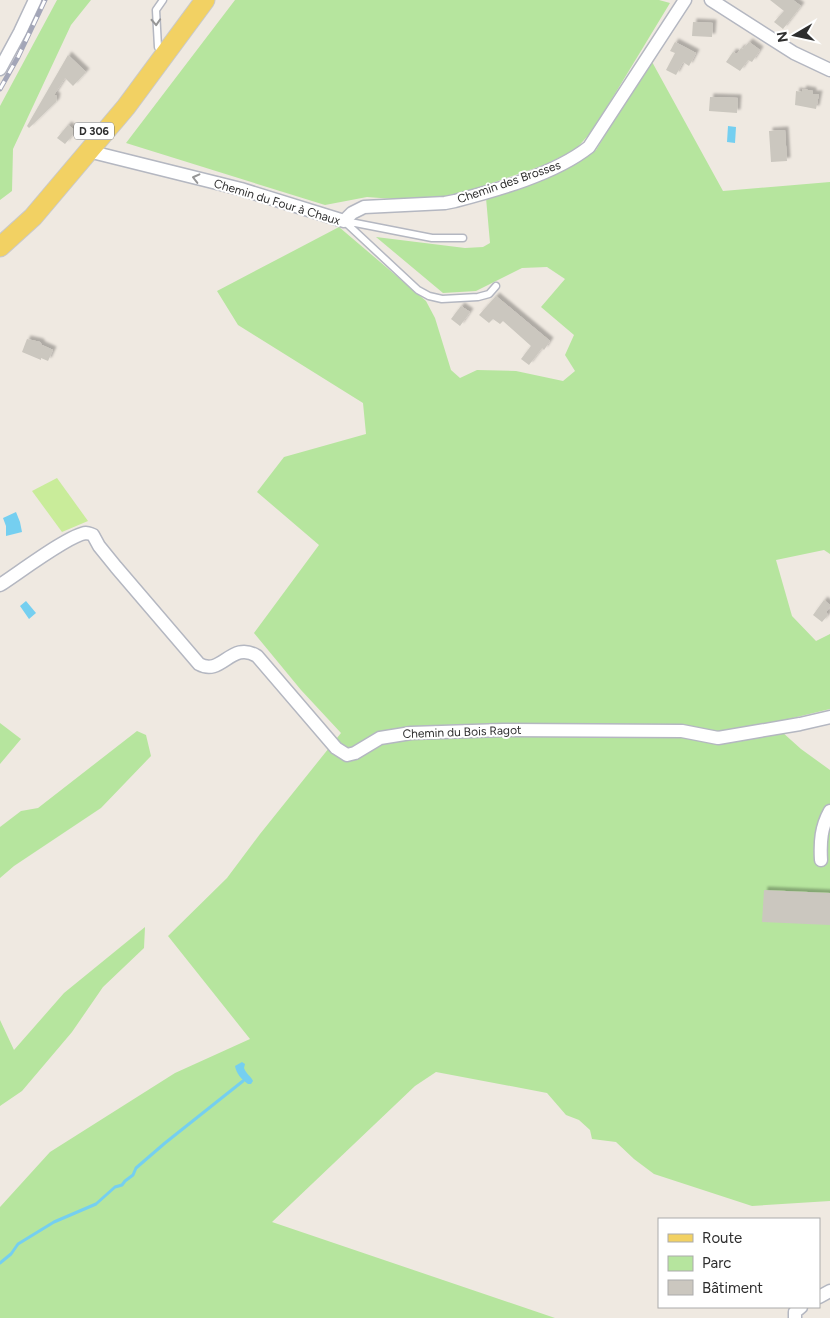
<svg xmlns="http://www.w3.org/2000/svg" width="830" height="1318" viewBox="0 0 830 1318" font-family="Figtree,sans-serif">
  <style>
    .green { fill: #b6e59e }
    .pitch { fill: #c9ec9a }
    .water { fill: #75cff0 }
    .lines { fill: none; stroke-linecap: round; stroke-linejoin: round }
    .stream { stroke: #75cff0; stroke-width: 3 }
    .building { fill: #cbc7bf; filter: url(#shadow) }
    .lane-casing { stroke: #b4b7c1; stroke-width: 9 }
    .street-casing { stroke: #b4b7c1; stroke-width: 15 }
    .primary-casing { stroke: #c9c9c9; stroke-width: 21 }
    .lane { stroke: #fff; stroke-width: 6 }
    .street { stroke: #fff; stroke-width: 12 }
    .primary { stroke: #f2d163; stroke-width: 19 }
    .rail-casing { stroke: #a3a6b8; stroke-width: 5 }
    .rail { stroke: #fff; stroke-width: 3; stroke-dasharray: 9; stroke-linecap: butt }
    .oneway { stroke: #969696 }
    .labels { text-anchor: middle; stroke-width: 4; stroke-linejoin: round; paint-order: stroke }
    .shield { fill: #fff; stroke: #6d6d6d; stroke-width: 1 }
    .shield-label { font-size: 11px; font-weight: bold; fill: #2e2e2e }
    .street-label { font-size: 12px; fill: #2e2e2e; stroke: #fff }
  </style>
  <defs>
    <filter id="shadow"><feDropShadow dx="3.5" dy="-3.5" stdDeviation="1" flood-color="#0004"/></filter>
  </defs>
  <rect width="100%" height="100%" fill="#efe9e1"/>
  <path class="green" d="M 57,0 L 91,0 L 71,25 L 13,149 L 12,191 L 0,200 L 0,106 Z
    M 235,0 L 659,0 L 670,3 L 593,130 L 575,150 L 544,165 L 452,197 L 407,200 L 367,197 L 325,205 L 126,143 Z
    M 651,60 L 723,191 L 830,182 L 830,554 L 824,550 L 776,560 L 792,616 L 816,641 L 830,634 L 830,709 L 772,723 L 801,749 L 830,770 L 830,1201 L 752,1206 L 654,1174 L 634,1159 L 616,1142 L 592,1139 L 590,1130 L 579,1120 L 566,1115 L 547,1093 L 436,1072 L 415,1086 L 272,1222 L 555,1318 L 0,1318 L 0,1207 L 50,1152 L 175,1073 L 250,1039 L 168,936 L 227,878 L 260,834 L 341,733 L 301,690 L 254,633 L 319,545 L 257,492 L 284,457 L 366,434 L 363,403 L 238,325 L 217,291 L 339,227 L 426,301 L 435,318 L 451,370 L 460,378 L 477,370 L 516,371 L 563,381 L 575,371 L 565,355 L 574,335 L 541,307 L 565,279 L 547,267 L 522,268 L 476,291 L 443,293 L 376,237 L 465,248 L 483,247 L 490,243 L 486,198 L 564,170 L 596,150 Z
    M 0,723 L 21,739 L 0,764 Z
    M 137,731 L 146,735 L 151,756 L 101,808 L 14,866 L 0,878 L 0,827 L 21,811 L 38,808 Z
    M 145,927 L 144,948 L 103,987 L 72,1032 L 22,1091 L 0,1106 L 0,1020 L 14,1050 L 64,993 Z"/>
  <path class="pitch" d="M 57,478 L 88,521 L 62,532 L 32,491 Z"/>
  <path class="water" d="M 728,126 L 736,127 L 735,143 L 727,142 Z
    M 16,512 L 20,522 L 22,532 L 6,536 L 6,526 L 3,518 Z
    M 26,601 L 36,613 L 29,619 L 20,606 Z
    M 242,1062 L 245,1064 L 244,1068 C 246,1074 251,1076 253,1081 L 251,1084 L 248,1084 C 242,1080 236,1073 235,1066 Z"/>
  <g class="lines">
    <path class="stream" d="M 0,1263 L 11,1254 L 18,1244 L 54,1222 L 96,1204 L 115,1187 L 122,1185 L 125,1181 L 133,1175 L 136,1168 L 165,1143 L 243,1081"/>
  </g>
  <path class="building" d="M 770,0 L 793,0 L 801,6 L 783,29 L 774,22 L 784,11 Z
    M 693,22 L 713,23 L 712,37 L 692,36 Z
    M 675,42 L 696,53 L 689,66 L 683,62 L 676,75 L 666,70 L 675,53 L 670,51 Z
    M 749,42 L 760,50 L 752,62 L 748,60 L 740,71 L 726,62 L 733,52 L 737,54 L 741,48 L 743,49 Z
    M 68,55 L 86,72 L 73,86 L 65,78 L 54,95 L 57,96 L 56,102 L 29,128 L 27,126 Z
    M 803,89 L 813,91 L 813,94 L 819,94 L 816,109 L 795,105 L 796,91 L 802,92 Z
    M 710,97 L 738,98 L 737,113 L 709,111 Z
    M 68,125 L 76,131 L 65,144 L 57,138 Z
    M 785,130 L 787,161 L 771,162 L 769,131 Z
    M 496,296 L 550,341 L 544,350 L 542,348 L 529,365 L 521,359 L 531,346 L 503,321 L 500,324 L 493,319 L 489,323 L 479,315 Z
    M 461,306 L 470,312 L 460,326 L 451,319 Z
    M 27,339 L 40,342 L 42,345 L 53,350 L 48,361 L 41,358 L 41,360 L 22,352 Z
    M 824,600 L 830,605 L 830,607 L 826,612 L 828,615 L 822,622 L 813,615 Z
    M 764,890 L 830,893 L 830,925 L 762,922 Z"/>
  <g class="lines">
    <defs>
      <path id="lane" d="M 158,47 L 156,10 L 163,0
        M 344,221 L 418,290 L 429,296 L 442,299 L 478,297 L 489,294 L 496,286
        M 345,221 L 432,238 L 463,238"/>
      <path id="street" d="M 711,0 L 794,53 L 830,70
        M 0,69 L 20,32 L 35,0
        M 91,149 L 96,153 L 241,189 L 344,221 L 352,213 L 364,207 L 445,203 L 455,201 C 497,190 555,174 589,147 L 685,0
        M 0,585 C 16,575 70,534 86,533 C 89,533 90,534 93,535 L 99,546 L 116,567 L 199,664 C 222,677 231,640 257,656 L 336,748 L 347,755 L 355,753 L 380,738 L 411,733 L 503,730 L 682,731 L 718,738 L 800,724 L 830,717
        M 821,860 C 820,842 821,827 830,811
        M 819,1297 L 830,1291
        M 795,1318 L 795,1312 L 801,1307"/>
      <path id="primary" d="M 0,247 L 33,217 L 126,107 L 205,0"/>
    </defs>
    <use href="#lane" class="lane-casing"/>
    <use href="#street" class="street-casing"/>
    <use href="#primary" class="primary-casing"/>
    <use href="#lane" class="lane"/>
    <use href="#street" class="street"/>
    <use href="#primary" class="primary"/>
    <defs>
      <path id="rail" d="M 0,89 L 18,57 L 45,0"/>
    </defs>
    <use href="#rail" class="rail-casing"/>
    <use href="#rail" class="rail"/>
  </g>
  <defs><path id="oneway-chevron" d="M-2-3.5L2.5 0L-2 3.5" fill="none" stroke-width="1.6" stroke-linecap="round" stroke-linejoin="round" transform="scale(1.25)"/></defs>
  <g class="oneway">
    <use href="#oneway-chevron" transform="translate(156 22) rotate(87)"/>
    <use href="#oneway-chevron" transform="translate(196 178) rotate(-166)"/>
  </g>
  <g class="labels">
    <rect class="shield" x="74" y="122.5" width="40" height="17" rx="4"/>
    <g class="shield-label">
      <text x="94" y="135">D 306</text>
    </g>
    <g class="street-label">
      <text transform="translate(509 182) rotate(-19)" y="4">Chemin des Brosses</text>
      <text transform="translate(277 202) rotate(17)" y="4">Chemin du Four à Chaux</text>
      <text transform="translate(462 732) rotate(-2)" y="4">Chemin du Bois Ragot</text>
    </g>
  </g>
  <rect x="658" y="1218" width="162" height="90" fill="#ffffff" stroke="#ababab"/>
  <rect x="668" y="1234" width="25" height="8" fill="#f2d163" stroke="#ababab"/>
  <text x="702" y="1243" font-size="15" fill="#2e2e2e">Route</text>
  <rect x="668" y="1256" width="25" height="15" fill="#b6e59e" stroke="#ababab"/>
  <text x="702" y="1268" font-size="15" fill="#2e2e2e">Parc</text>
  <rect x="668" y="1280" width="25" height="15" fill="#cbc7bf" stroke="#ababab"/>
  <text x="702" y="1293" font-size="15" fill="#2e2e2e">Bâtiment</text>
  <g transform="translate(795 35) rotate(261)" stroke="#ffffff" stroke-width="4" paint-order="stroke">
  <path d="M0-4L9 19L0 12L-9 19Z" fill="#2e2e2e"/>
  <text y="-8" font-size="14" font-weight="bold" text-anchor="middle" fill="#2e2e2e">N</text>
  </g>
</svg>
